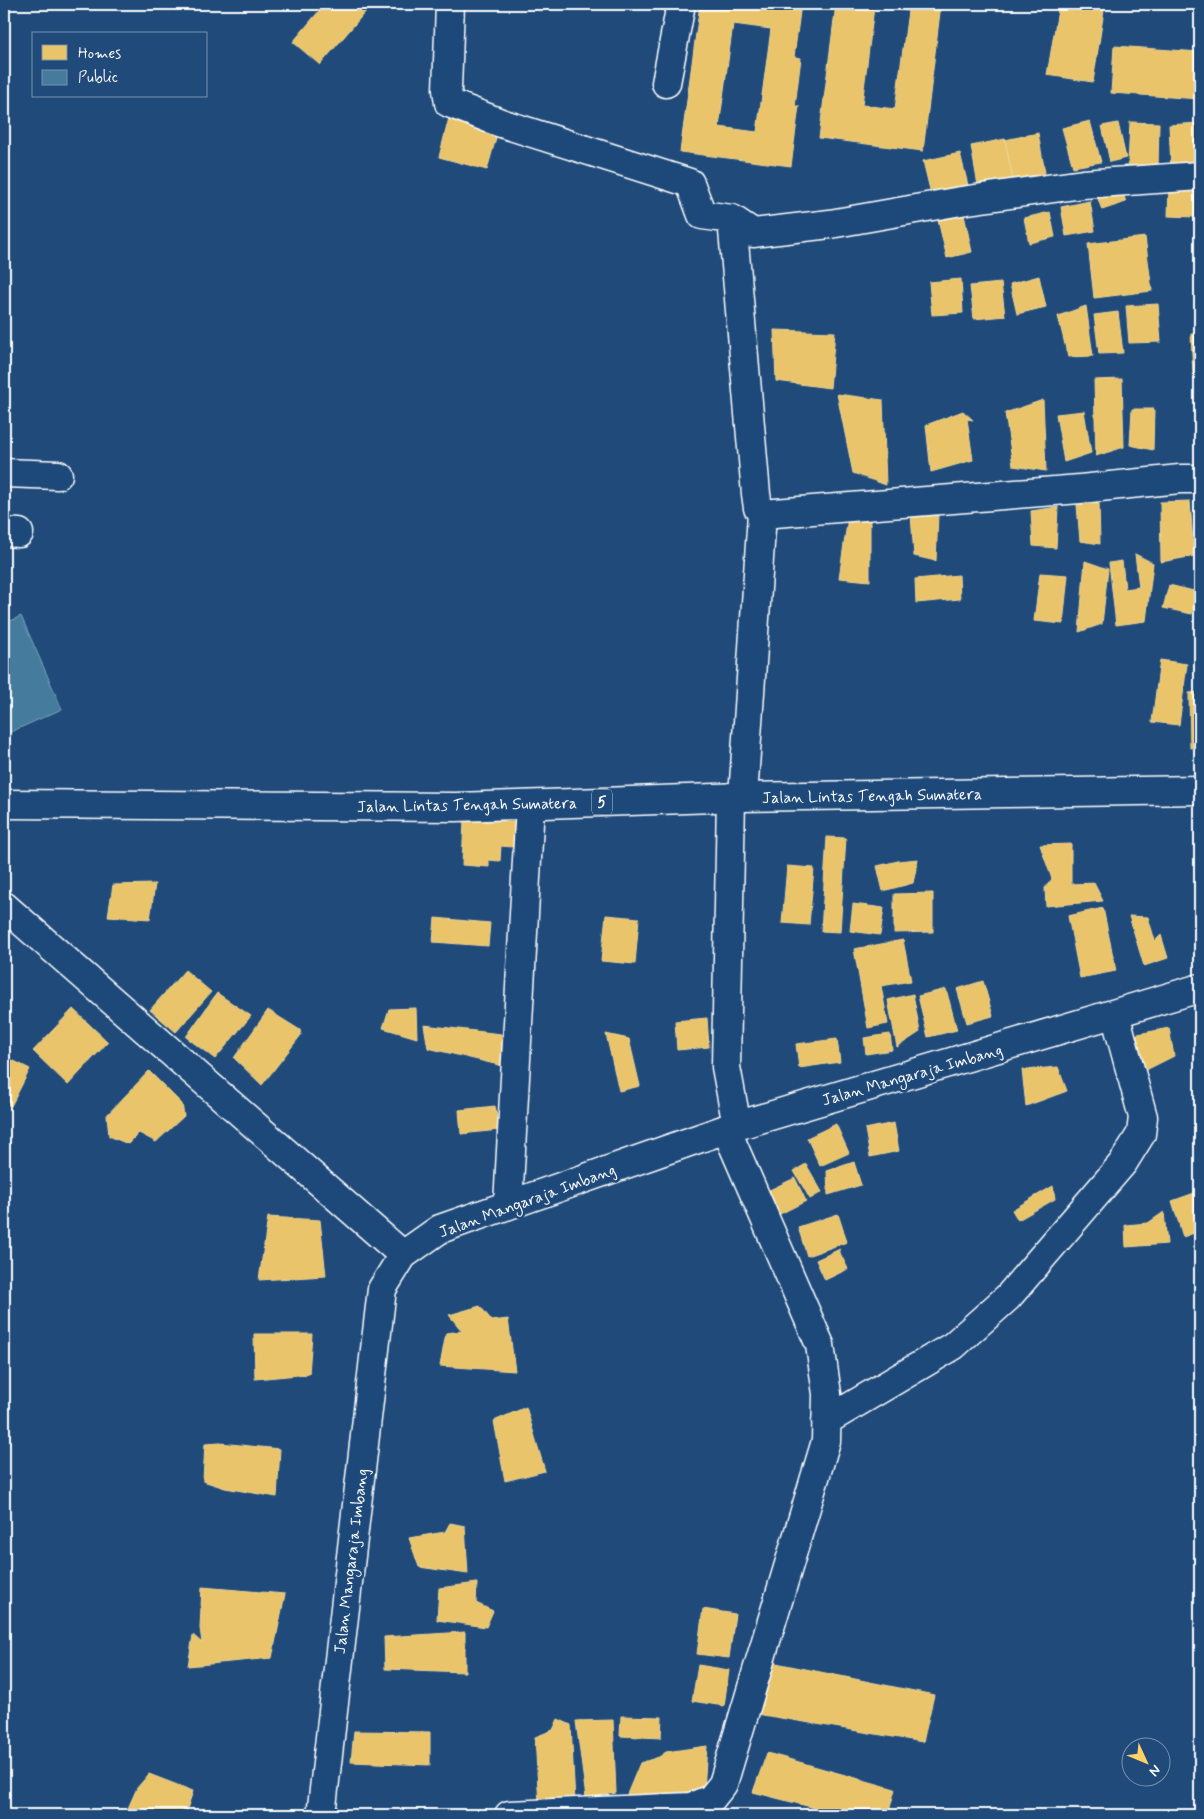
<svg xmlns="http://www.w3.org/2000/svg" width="1204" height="1819" viewBox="0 0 1204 1819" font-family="Mynerve,sans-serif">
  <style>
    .homes { fill: #e9c46a; stroke: #f0d697; fill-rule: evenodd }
    .public { fill: #457b9d; stroke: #7da3ba }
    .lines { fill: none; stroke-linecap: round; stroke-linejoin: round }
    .street-casing { stroke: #fff; stroke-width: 31 }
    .secondary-casing { stroke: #fff; stroke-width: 31 }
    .highway-casing { stroke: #fff; stroke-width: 31 }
    .street { stroke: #1f4a7a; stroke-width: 28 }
    .secondary { stroke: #1f4a7a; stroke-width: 28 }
    .highway { stroke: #1f4a7a; stroke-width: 28 }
    .labels { text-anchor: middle; stroke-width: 5; stroke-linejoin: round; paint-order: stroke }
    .shield { fill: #1f4a7a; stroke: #bcc9d7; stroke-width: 1 }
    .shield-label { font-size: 15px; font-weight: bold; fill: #fff }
    .street-label { font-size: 16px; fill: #fff; stroke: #1f4a7a }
  </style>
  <rect width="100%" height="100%" fill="#1f4a7a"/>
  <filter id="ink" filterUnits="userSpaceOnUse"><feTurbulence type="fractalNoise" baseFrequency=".02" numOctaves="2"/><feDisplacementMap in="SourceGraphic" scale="10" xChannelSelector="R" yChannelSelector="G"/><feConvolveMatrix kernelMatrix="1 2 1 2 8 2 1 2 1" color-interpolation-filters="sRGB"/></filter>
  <g filter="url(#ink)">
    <path class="homes" d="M 325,4 L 372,4 L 320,65 L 293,42 Z
      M 700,4 L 801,4 L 794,57 L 801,58 L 795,106 L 799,106 L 791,166 L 680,152 ZM 733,24 L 771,29 L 757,132 L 719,127 Z
      M 836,4 L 941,4 L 923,151 L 819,138 ZM 874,7 L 908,11 L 895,109 L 862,105 Z
      M 1059,4 L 1105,4 L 1093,82 L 1047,75 Z
      M 1114,46 L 1200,52 L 1200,99 L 1111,93 Z
      M 450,114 L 499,127 L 487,170 L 439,157 Z
      M 1090,121 L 1101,162 L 1073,167 L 1062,128 Z
      M 1130,122 L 1159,123 L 1158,168 L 1128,166 Z
      M 1118,123 L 1126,158 L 1110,162 L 1102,126 Z
      M 1199,123 L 1200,165 L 1171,167 L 1169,125 Z
      M 1038,133 L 1045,173 L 1013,180 L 1005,140 Z
      M 1005,139 L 1014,184 L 979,191 L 971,146 Z
      M 960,153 L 969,189 L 932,198 L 923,161 Z
      M 1169,186 L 1196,187 L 1195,217 L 1168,216 Z
      M 1121,188 L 1126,202 L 1102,210 L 1097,196 Z
      M 1090,201 L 1095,231 L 1066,236 L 1061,207 Z
      M 963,210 L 972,252 L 947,258 L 937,216 Z
      M 1050,212 L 1055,237 L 1029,243 L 1024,218 Z
      M 1145,237 L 1152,291 L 1094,298 L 1088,244 Z
      M 1039,276 L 1046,307 L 1017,314 L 1010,284 Z
      M 961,279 L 963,313 L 932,315 L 929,282 Z
      M 1001,283 L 1005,316 L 974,319 L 970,286 Z
      M 1158,304 L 1161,342 L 1129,343 L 1126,306 Z
      M 1086,306 L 1093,356 L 1068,357 L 1058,316 Z
      M 1118,312 L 1123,353 L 1099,354 L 1094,315 Z
      M 774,330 L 835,332 L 830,388 L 776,381 Z
      M 1200,333 L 1200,375 L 1193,375 L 1191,334 Z
      M 1122,379 L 1124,447 L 1096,456 L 1094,380 Z
      M 837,394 L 883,400 L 886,485 L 853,473 Z
      M 1043,400 L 1046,471 L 1013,466 L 1005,413 Z
      M 1132,409 L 1154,409 L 1153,450 L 1130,445 Z
      M 963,411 L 973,420 L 967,419 L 973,460 L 931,472 L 926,425 Z
      M 1084,411 L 1091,453 L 1064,462 L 1056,414 Z
      M 1099,500 L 1100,544 L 1080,541 L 1077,505 Z
      M 1190,501 L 1194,556 L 1161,562 L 1160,502 Z
      M 1058,507 L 1056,548 L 1033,546 L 1031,511 Z
      M 911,515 L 938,515 L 936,561 L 914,556 Z
      M 848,517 L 870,518 L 870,581 L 839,578 Z
      M 1135,554 L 1153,563 L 1146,621 L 1116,625 L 1109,563 L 1122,561 L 1125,589 L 1139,587 Z
      M 1085,561 L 1108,569 L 1102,624 L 1079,632 Z
      M 1040,573 L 1068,575 L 1063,624 L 1034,621 Z
      M 959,575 L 960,599 L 916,603 L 915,579 Z
      M 1169,585 L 1198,592 L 1192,614 L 1163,608 Z
      M 1160,660 L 1187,664 L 1179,725 L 1152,722 Z
      M 1200,692 L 1200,747 L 1190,748 L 1189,693 Z
      M 464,820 L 515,822 L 513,847 L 501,846 L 500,861 L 489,860 L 489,867 L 462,865 Z
      M 827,837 L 846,838 L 840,932 L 821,931 Z
      M 1071,844 L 1071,884 L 1094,883 L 1103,901 L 1046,906 L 1045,888 L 1052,879 L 1040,845 Z
      M 918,859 L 913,883 L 883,891 L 877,866 L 898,861 Z
      M 787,866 L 814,868 L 809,925 L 782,923 Z
      M 155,884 L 150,919 L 108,916 L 113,885 Z
      M 933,893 L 933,932 L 894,933 L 894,894 Z
      M 853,904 L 884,908 L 880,935 L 850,931 Z
      M 1103,908 L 1116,971 L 1080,978 L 1068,916 Z
      M 606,915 L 639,918 L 635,964 L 601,961 Z
      M 1129,916 L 1148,917 L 1155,941 L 1161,935 L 1168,958 L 1144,966 Z
      M 435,918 L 490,923 L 488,946 L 433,942 Z
      M 903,940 L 911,981 L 881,986 L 888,1024 L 868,1028 L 854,949 Z
      M 185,970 L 211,992 L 176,1032 L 150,1010 Z
      M 983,981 L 993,1016 L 967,1023 L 957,989 Z
      M 946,989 L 957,1030 L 928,1037 L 918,996 Z
      M 217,993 L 251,1016 L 215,1059 L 186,1037 Z
      M 913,994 L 920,1032 L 897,1047 L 888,1000 Z
      M 416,1008 L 417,1038 L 383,1028 L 389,1009 Z
      M 73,1009 L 108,1042 L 68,1085 L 33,1051 Z
      M 268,1010 L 300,1030 L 301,1035 L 262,1085 L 234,1058 Z
      M 707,1018 L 709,1047 L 677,1050 L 675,1021 Z
      M 424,1025 L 501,1034 L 503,1066 L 428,1048 Z
      M 1169,1028 L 1174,1056 L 1140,1073 L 1133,1035 Z
      M 606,1034 L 629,1039 L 640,1086 L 619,1091 Z
      M 890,1034 L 892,1050 L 866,1054 L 864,1038 Z
      M 837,1039 L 840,1062 L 799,1068 L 796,1044 Z
      M 4,1056 L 30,1069 L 11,1106 L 4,1103 Z
      M 1058,1067 L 1067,1091 L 1026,1106 L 1022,1070 Z
      M 149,1071 L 182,1104 L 184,1116 L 156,1142 L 139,1133 L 128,1144 L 109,1136 L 107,1115 Z
      M 495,1106 L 499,1130 L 461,1134 L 459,1110 Z
      M 894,1123 L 899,1151 L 870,1157 L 865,1129 Z
      M 836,1124 L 849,1153 L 820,1166 L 807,1138 Z
      M 854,1162 L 861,1185 L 828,1195 L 827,1171 Z
      M 806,1164 L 822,1192 L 810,1199 L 794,1171 Z
      M 795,1178 L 806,1201 L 774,1217 L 763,1193 Z
      M 1053,1186 L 1055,1199 L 1018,1220 L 1012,1210 Z
      M 1200,1191 L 1200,1231 L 1183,1237 L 1172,1201 Z
      M 1164,1212 L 1167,1244 L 1126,1247 L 1125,1225 L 1148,1223 Z
      M 838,1214 L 847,1242 L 807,1256 L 798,1227 Z
      M 268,1217 L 320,1220 L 326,1276 L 259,1280 Z
      M 840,1249 L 840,1253 L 848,1269 L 825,1280 L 816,1260 Z
      M 480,1306 L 492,1321 L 508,1319 L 515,1371 L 440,1366 L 446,1333 L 462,1331 L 449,1315 Z
      M 254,1334 L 312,1334 L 309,1374 L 255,1379 Z
      M 526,1407 L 545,1471 L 505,1481 L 494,1421 Z
      M 220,1443 L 280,1449 L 277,1497 L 225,1488 L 203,1481 L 205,1444 Z
      M 450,1523 L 465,1526 L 468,1574 L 419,1567 L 409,1538 L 445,1532 Z
      M 477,1583 L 476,1603 L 493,1611 L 486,1627 L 437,1620 L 439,1588 Z
      M 202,1587 L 285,1594 L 272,1658 L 188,1666 L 193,1635 L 202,1643 L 200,1628 Z
      M 703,1609 L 735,1614 L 729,1658 L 697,1654 Z
      M 465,1632 L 465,1672 L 385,1669 L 384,1637 Z
      M 771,1662 L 934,1695 L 923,1742 L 757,1714 Z
      M 698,1665 L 729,1670 L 724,1706 L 692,1701 Z
      M 621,1716 L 662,1717 L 661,1738 L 620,1736 Z
      M 558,1719 L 571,1725 L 575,1803 L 539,1804 L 535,1737 L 553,1730 Z
      M 613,1720 L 616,1793 L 586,1798 L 576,1721 Z
      M 354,1731 L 430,1732 L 430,1765 L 351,1762 Z
      M 707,1746 L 704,1790 L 625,1799 L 640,1763 L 659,1757 L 666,1752 Z
      M 767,1753 L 895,1789 L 888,1815 L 842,1815 L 753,1792 Z
      M 149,1774 L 193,1791 L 185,1815 L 125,1815 L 137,1788 Z"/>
    <path class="public" d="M 21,616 L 62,709 L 4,735 L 4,624 Z"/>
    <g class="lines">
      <defs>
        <path id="street" d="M 450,4 L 447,90 L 449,103 L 501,123 L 690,183 L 702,215 L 732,219
          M 666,83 L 681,4
          M 4,473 L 58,475
          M 762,514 L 1080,489 L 1180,479 L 1200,479
          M 4,532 L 19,533
          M 731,797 L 726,1067 L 737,1126
          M 743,797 L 762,514 L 758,508 L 756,494 L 732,219 L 753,233 L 830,224 L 961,201 L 1083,184 L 1200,176
          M 4,906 L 403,1255
          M 508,1205 L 530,805
          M 826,1421 L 953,1346 L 1008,1297 L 1123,1163 L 1141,1134 L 1143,1117 L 1115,1014
          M 509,1815 L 691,1807 L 711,1799 L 723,1784 L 826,1441 L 827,1394 L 820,1345 L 726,1129"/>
        <path id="secondary" d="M 321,1815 L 382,1289 L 403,1255 L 440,1229 L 726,1129 L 1200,988"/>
        <path id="highway" d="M 4,804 L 456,807 L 743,797 L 1200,790"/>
      </defs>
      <use href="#street" class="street-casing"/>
      <use href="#secondary" class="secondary-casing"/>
      <use href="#highway" class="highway-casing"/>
      <use href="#street" class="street"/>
      <use href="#secondary" class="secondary"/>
      <use href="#highway" class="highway"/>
    </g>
  </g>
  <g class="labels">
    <rect class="shield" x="592" y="789.5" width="20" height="25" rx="4"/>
    <g class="shield-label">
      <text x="602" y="807">5</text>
    </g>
    <g class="street-label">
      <text transform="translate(872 795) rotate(-1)" y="6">Jalan Lintas Tengah Sumatera</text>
      <text transform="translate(467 804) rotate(-1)" y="6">Jalan Lintas Tengah Sumatera</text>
      <text transform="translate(912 1074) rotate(-16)" y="6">Jalan Mangaraja Imbang</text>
      <text transform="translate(527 1200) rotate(-20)" y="6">Jalan Mangaraja Imbang</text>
      <text transform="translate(350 1561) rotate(-83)" y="6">Jalan Mangaraja Imbang</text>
    </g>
  </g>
  <rect width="1204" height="1819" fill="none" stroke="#1f4a7a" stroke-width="20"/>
  <rect x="10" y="10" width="1184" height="1799" fill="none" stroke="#fff" stroke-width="2" filter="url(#ink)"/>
  <rect x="32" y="32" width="175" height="65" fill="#1f4a7a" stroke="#7992af"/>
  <rect x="42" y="45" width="25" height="15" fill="#e9c46a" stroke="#7992af"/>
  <text x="78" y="58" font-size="15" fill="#ffffff">Homes</text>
  <rect x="42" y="70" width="25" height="15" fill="#457b9d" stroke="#7992af"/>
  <text x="78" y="82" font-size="15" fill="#ffffff">Public</text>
  <g transform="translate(1146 1762) rotate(134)"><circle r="24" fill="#1f4a7a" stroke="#7992af"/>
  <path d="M0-4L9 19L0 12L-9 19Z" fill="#ffd166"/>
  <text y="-8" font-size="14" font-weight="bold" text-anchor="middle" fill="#ffffff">N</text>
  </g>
</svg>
